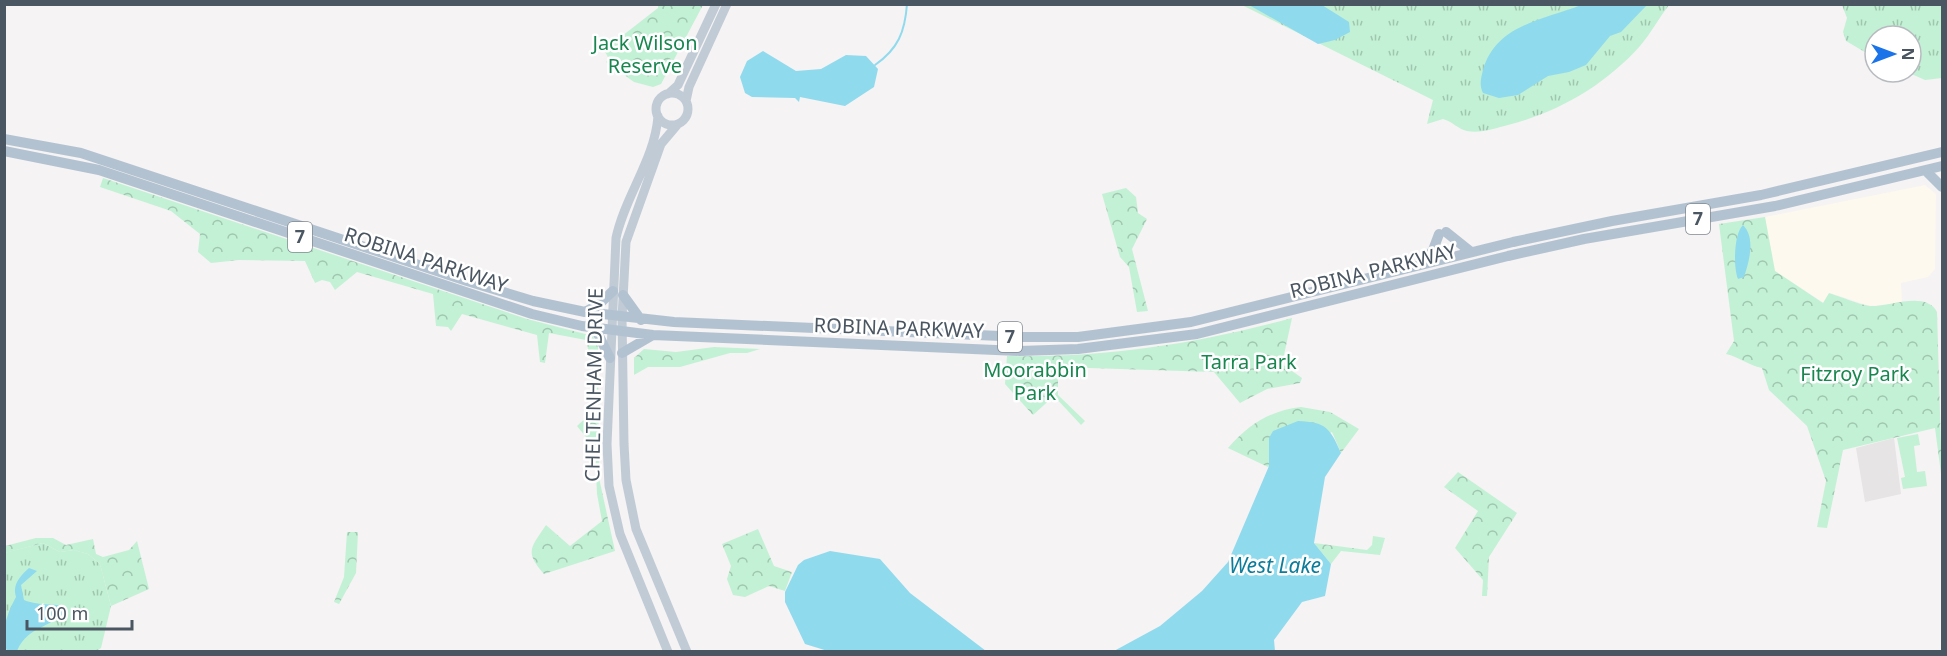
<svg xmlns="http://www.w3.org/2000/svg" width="1947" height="656" viewBox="0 0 1947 656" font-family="'Noto Sans',sans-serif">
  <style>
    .commercial { fill: #fdf9ef }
    .education { fill: #e6e4e5 }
    .grass { fill: url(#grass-tufts) }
    .forest { fill: url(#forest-crowns) }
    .garden { fill: #c3f1d5 }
    .water { fill: #90daee }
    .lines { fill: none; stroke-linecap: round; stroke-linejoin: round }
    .stream { stroke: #90daee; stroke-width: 2 }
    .secondary { stroke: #c1cbd6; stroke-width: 9 }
    .primary { stroke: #b3c2d1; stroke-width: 10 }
    .labels { text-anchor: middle; stroke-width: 5; stroke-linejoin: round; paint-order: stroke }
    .shield { fill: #fff; stroke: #808990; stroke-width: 1.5 }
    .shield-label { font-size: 18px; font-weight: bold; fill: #4a5661 }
    .park-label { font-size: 20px; fill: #17864f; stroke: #fff }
    .street-label { font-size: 20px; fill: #4a5661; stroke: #fff }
    .water-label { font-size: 21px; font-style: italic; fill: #0c7c9b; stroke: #fff }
  </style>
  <defs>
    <pattern id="grass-tufts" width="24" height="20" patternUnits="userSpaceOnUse" patternTransform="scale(1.5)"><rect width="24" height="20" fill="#c3f1d5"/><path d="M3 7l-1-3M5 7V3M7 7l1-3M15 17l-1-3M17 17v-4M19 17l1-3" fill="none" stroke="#a0c6b0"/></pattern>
    <pattern id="forest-crowns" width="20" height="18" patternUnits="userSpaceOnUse" patternTransform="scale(1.5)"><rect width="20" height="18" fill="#c3f1d5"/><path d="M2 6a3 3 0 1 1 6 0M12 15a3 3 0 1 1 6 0" fill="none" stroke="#a0c6b0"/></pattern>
  </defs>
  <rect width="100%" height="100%" fill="#f5f3f3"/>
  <path class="commercial" d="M 1925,185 L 1936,194 L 1935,269 L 1928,277 L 1901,283 L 1902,303 L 1870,306 L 1830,293 L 1824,303 L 1775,271 L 1765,217 Z"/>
  <path class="education" d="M 1894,438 L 1901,494 L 1865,502 L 1856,448 Z"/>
  <path class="grass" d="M 1242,5 L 1669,5 C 1659,18 1651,33 1640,46 C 1605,85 1559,112 1508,125 C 1496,128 1480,134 1467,131 C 1458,129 1453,122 1443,119 L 1427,124 L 1433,100 Z
    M 1842,5 L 1942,5 L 1942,78 L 1925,80 L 1907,72 L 1911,72 L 1911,36 L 1875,36 L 1875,58 L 1846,41 L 1843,32 L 1847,18 Z
    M 43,543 L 60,552 L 74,550 L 88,554 L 100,564 L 111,606 L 101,648 L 95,652 L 5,651 L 4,553 Z"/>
  <path class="forest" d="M 658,5 L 703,5 L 661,84 L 653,87 L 634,82 L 606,62 L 609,59 L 604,50 L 658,8 Z
    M 103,178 L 527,319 L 593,336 L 598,346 L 599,478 L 615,551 L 544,574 C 524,551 531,548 546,525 L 570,546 L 602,521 L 597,494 L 595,448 L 577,426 L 591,413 L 592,367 L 586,340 L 549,333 L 545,363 L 540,362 L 537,335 L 462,314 L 451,331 L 448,327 L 436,326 L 433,294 L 357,272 L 335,290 L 330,282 L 322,280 L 315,283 L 305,261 L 239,260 L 211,263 L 198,252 L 200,234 L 171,211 L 100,187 Z
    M 1126,188 L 1136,197 L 1138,213 L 1147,219 L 1132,249 L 1148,311 L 1137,312 L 1129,267 L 1120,257 L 1102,194 Z
    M 1765,217 L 1775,271 L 1823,303 L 1829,293 C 1842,297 1857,304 1870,306 C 1889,307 1926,290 1937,312 L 1942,481 L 1935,428 L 1843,450 L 1827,528 L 1817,527 L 1826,481 L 1807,426 L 1769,390 L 1762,368 C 1748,365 1739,357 1726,354 L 1734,341 L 1719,224 Z
    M 1292,318 L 1282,364 L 1302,378 L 1300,383 L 1267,389 L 1240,403 L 1214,372 L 1058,367 L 1058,395 L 1085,421 L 1081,425 L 1054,396 L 1033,415 L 1005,384 L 1007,356 C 1105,358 1197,344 1292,318 Z
    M 714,347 L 760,349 L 747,353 L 730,353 L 680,367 L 648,367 L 634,375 L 634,358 L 644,349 L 676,352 Z
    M 1301,407 L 1330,412 L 1359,429 L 1341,453 L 1332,432 L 1268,467 L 1228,448 C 1249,424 1269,411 1301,407 Z
    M 1458,472 L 1517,513 L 1489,557 L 1487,596 L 1482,596 L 1483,580 L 1455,548 L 1478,511 L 1444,487 Z
    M 758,529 L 774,566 L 792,572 L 785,591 L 769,586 L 745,597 L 733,595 L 727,579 L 731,566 L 722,544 Z
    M 347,532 L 358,532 L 356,573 L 339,604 L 334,602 L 344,577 Z
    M 1373,536 L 1385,538 L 1380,555 L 1341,551 L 1331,564 L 1314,543 L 1367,550 L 1372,545 Z
    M 36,538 L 53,538 L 66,545 L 93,539 L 96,554 L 103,557 L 129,550 L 137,541 L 149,589 L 111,606 L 100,564 L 88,554 L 74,550 L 60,552 L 43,543 L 5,553 L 5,546 Z"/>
  <path class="garden" d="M 1918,434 L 1920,445 L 1914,446 L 1917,472 L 1925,471 L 1927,486 L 1903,489 L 1901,478 L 1905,477 L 1897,438 Z"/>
  <path class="water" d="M 1249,5 L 1322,5 L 1349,22 L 1350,32 L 1335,40 L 1318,44 Z
    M 1581,5 L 1647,5 L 1621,32 L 1610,36 L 1586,65 L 1569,72 L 1548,76 L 1518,95 L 1499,98 L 1483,93 C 1479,85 1481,78 1483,70 C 1496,24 1544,20 1581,5 Z
    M 763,51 L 796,71 L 821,69 L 846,55 L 866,56 L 878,69 L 874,87 L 845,106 L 800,97 L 799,102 L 795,98 L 752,97 L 745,93 L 740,77 L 747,61 Z
    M 1743,225 C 1756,238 1749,262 1744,277 L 1738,279 C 1733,267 1734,233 1743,225 Z
    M 1298,421 C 1326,422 1330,428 1341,453 L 1325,477 L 1314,543 L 1331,564 L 1325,596 L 1302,602 L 1274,640 L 1275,651 L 1114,651 L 1160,626 L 1202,591 L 1228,562 L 1269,466 L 1269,438 L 1273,431 Z
    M 830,551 L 880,559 L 910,593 L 986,651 L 831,652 L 805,644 L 785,602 L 785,592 L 798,565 L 804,560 Z
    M 29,568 L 37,571 L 21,585 L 24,600 C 40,607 59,602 67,608 C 56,628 28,624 17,651 L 7,651 C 0,633 7,613 16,597 C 12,585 20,576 29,568 Z"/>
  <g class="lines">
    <path class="stream" d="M 875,65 C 898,49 905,32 907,4"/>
    <path class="secondary" d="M656 109a16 16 0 1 1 32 0a16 16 0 1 1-32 0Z
      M 668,94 L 678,85 L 716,4
      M 686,101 L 689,87 L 727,4
      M 658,116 C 655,159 625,196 616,238 L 607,444 L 609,486 L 620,534 L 668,652
      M 677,125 L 661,144 L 626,242 L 622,318 L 624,444 L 626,480 L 636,529 L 687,652"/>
    <path class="primary" d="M 4,139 L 81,153 L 467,281 L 533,301 L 585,312 L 674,322 L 1021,337 L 1078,337 L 1191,322 L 1513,242 L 1612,221 L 1761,195 L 1942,152
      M 4,151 L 99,170 L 532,314 L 582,326 L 653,335 L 1020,351 L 1078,349 L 1197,334 L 1508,256 L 1584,239 L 1775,206 L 1942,166
      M 1926,171 L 1942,187
      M 1446,232 L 1471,252
      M 1423,264 L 1433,250 L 1439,234
      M 623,295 L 641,320
      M 585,312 L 599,304 L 613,291
      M 595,328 L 610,358
      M 622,353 L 653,335"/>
  </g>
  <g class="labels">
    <g class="shield">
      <rect x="1686" y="204" width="24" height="30" rx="4.5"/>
      <rect x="288" y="222" width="24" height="30" rx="4.5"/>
      <rect x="998" y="322" width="24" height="30" rx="4.5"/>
    </g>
    <g class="shield-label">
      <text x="1698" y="225">7</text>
      <text x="300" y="243">7</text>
      <text x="1010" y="343">7</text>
    </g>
    <g class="park-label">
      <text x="645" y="50">Jack Wilson<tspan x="645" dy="23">Reserve</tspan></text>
      <text x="1249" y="369">Tarra Park</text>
      <text x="1035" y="377">Moorabbin<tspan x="1035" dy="23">Park</tspan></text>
      <text x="1855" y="381">Fitzroy Park</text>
    </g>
    <g class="street-label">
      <text transform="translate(426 260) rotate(18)" y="7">ROBINA PARKWAY</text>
      <text transform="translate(1373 271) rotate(-14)" y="7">ROBINA PARKWAY</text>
      <text transform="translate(899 328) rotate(2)" y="7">ROBINA PARKWAY</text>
      <text transform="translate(594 385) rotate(-89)" y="7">CHELTENHAM DRIVE</text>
    </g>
    <g class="water-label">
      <text x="1275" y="573">West Lake</text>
    </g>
  </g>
  <rect width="1947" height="656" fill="none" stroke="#4a5661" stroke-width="12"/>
  <g transform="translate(1893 54) rotate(90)"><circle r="28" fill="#ffffff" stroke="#b7bbc0" stroke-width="1.5"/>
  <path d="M0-4.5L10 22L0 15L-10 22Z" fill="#1a73e8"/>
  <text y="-9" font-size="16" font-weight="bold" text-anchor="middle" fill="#4a5661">N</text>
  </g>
  <path d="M27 620v9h105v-9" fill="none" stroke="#4a5661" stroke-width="3"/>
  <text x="36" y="620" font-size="18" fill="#4a5661" stroke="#ffffff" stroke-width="4.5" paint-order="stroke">100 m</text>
</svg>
